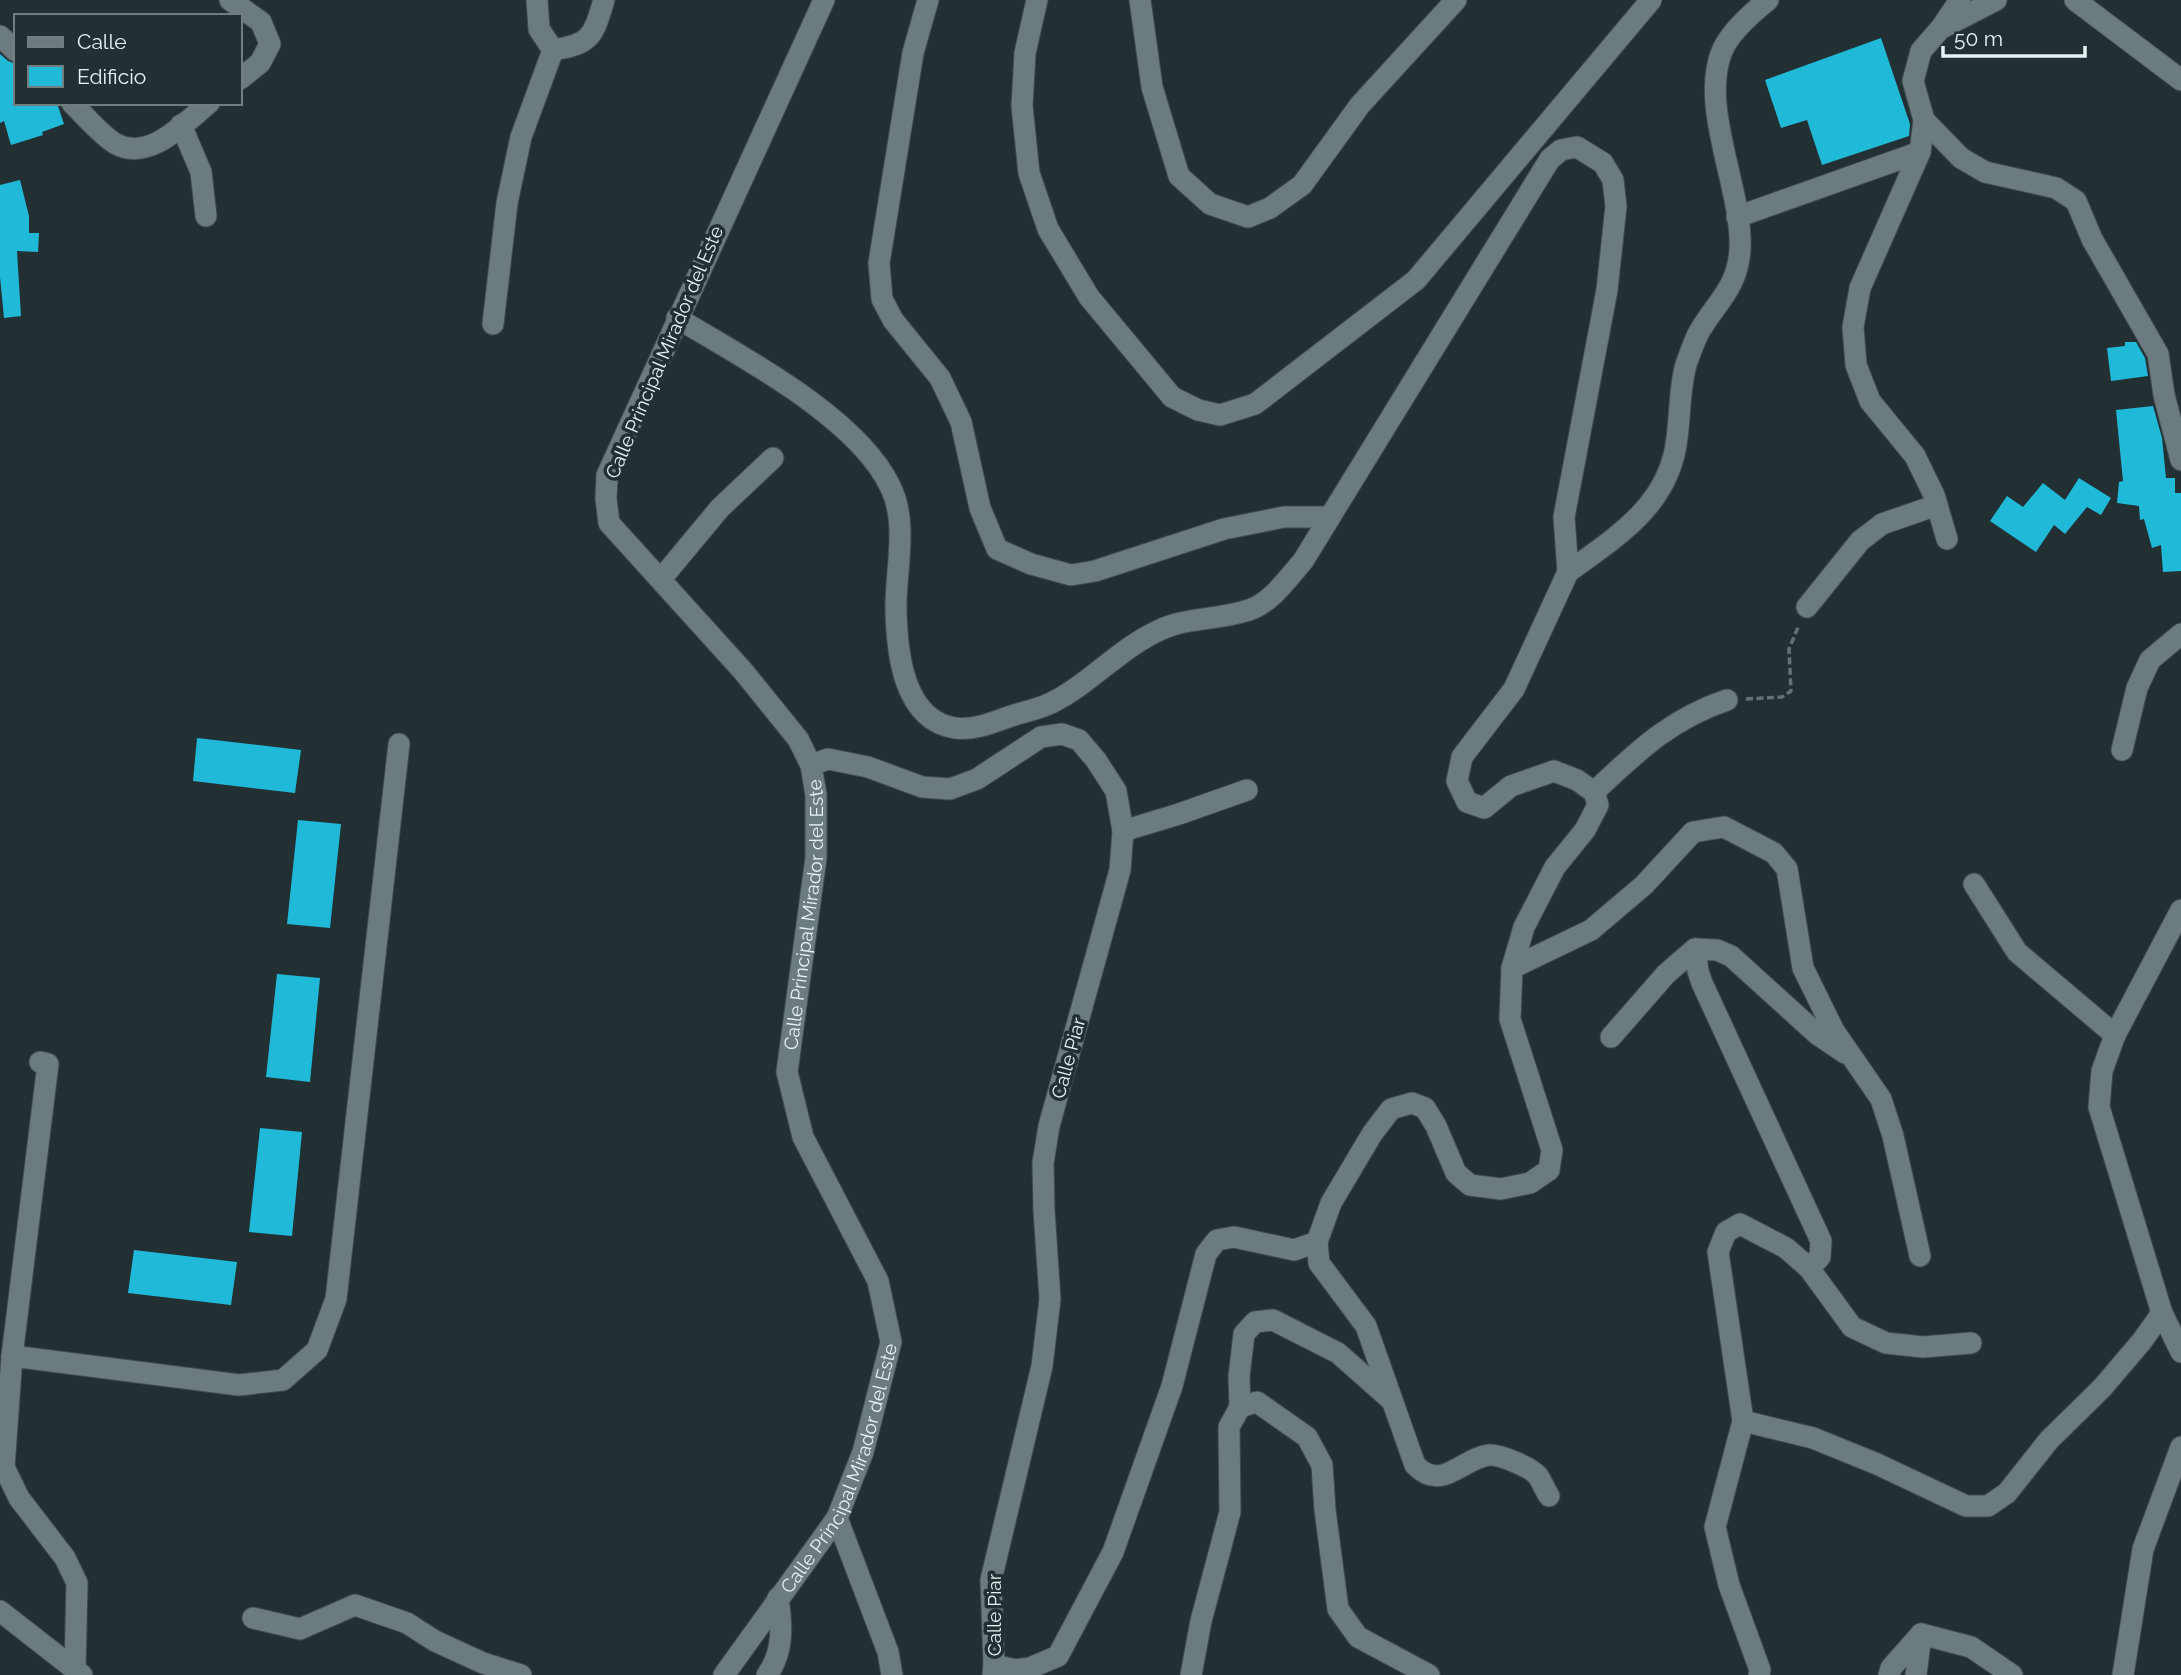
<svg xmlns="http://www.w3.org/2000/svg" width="2181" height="1675" viewBox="0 0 2181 1675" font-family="Raleway,sans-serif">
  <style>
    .building { fill: #20bad8 }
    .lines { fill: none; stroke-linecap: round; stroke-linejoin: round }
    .minor-casing { stroke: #404c4f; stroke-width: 23 }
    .path { stroke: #667174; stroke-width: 3.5; stroke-dasharray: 7 3.5; stroke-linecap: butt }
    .minor { stroke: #6c7b7f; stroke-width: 21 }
    .labels { text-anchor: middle; stroke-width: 7; stroke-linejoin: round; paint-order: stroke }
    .street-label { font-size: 19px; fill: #e8f1f3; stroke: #233033 }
  </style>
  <rect width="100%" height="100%" fill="#233033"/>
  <path class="building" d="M 1881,38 L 1910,124 L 1909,136 L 1822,165 L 1807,120 L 1781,128 L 1765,80 Z
    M 0,54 L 8,61 L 16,64 L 16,103 L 57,103 L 64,124 L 42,132 L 43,135 L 11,145 L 4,121 L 0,123 Z
    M 20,180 L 29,216 L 29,233 L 39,233 L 38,252 L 17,251 L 21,316 L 4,318 L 0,277 L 0,185 Z
    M 2125,342 L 2136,342 L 2145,358 L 2148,376 L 2111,381 L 2107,348 L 2125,346 Z
    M 2153,406 L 2162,438 L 2166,478 L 2175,478 L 2175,493 L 2181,493 L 2181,571 L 2163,572 L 2161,545 L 2152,548 L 2144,519 L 2140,520 L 2139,506 L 2117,503 L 2119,482 L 2123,481 L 2116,410 Z
    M 2079,478 L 2111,498 L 2101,515 L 2087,507 L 2065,534 L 2054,525 L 2036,552 L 1990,521 L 2007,496 L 2023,507 L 2043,483 L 2065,500 Z
    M 197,738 L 301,750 L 295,793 L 193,781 Z
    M 298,820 L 341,824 L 330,928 L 287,924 Z
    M 277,974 L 320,978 L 310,1082 L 266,1077 Z
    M 260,1128 L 302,1132 L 292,1236 L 249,1232 Z
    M 134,1250 L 237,1262 L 231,1305 L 128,1293 Z"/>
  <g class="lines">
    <defs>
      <g id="minor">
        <path d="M 230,0 L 261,22 L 270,44 L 260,63 L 240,79"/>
        <path d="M 537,0 L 539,29 L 553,50"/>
        <path d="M 928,0 L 913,53 L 879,263 L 882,299 L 893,320 L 940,378 L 961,422 L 980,508 L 997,549 L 1031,564 L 1071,575 L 1095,571 L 1224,529 L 1284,517 L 1330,517"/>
        <path d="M 1037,0 L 1025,53 L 1022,106 L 1029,173 L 1048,229 L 1089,297 L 1172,397 L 1198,410 L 1220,415 L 1255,404 L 1416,280 L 1651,0"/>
        <path d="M 1140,0 L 1152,87 L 1179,176 L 1210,204 L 1248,217 L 1270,208 L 1302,185 L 1360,105 L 1456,0"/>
        <path d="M 2075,0 L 2181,80"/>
        <path d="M 1942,28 L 1996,0"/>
        <path d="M 0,36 L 16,51"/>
        <path d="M 553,50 C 592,44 593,36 604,0"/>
        <path d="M 72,103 C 84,115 102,136 116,144 C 150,162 184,123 209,103"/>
        <path d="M 1924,120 L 1961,158 L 1985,172 L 2056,188 L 2076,201 L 2092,239 L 2158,354 L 2164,395 L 2181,460"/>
        <path d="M 181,125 L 201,172 L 206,216"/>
        <path d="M 1737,217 L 1920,152"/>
        <path d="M 677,318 C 742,357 857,417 890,486 C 909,523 895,571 896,611 C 897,652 903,720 955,728 C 973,731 994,722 1011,716 C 1024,712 1039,709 1051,703 C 1080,689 1103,666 1129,648 C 1142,639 1161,628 1176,624 C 1199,618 1225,618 1249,610 C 1271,603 1288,578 1303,561 L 1550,159 L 1561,150 L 1577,147 L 1603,163 L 1613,180 L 1616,206 L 1607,290 L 1564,517 L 1568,572 C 1618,536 1670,504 1677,438 C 1680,417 1680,377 1688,359 C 1691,351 1694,342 1698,334 C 1715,303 1737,290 1740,250 C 1743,189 1699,108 1722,51 C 1730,32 1753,12 1768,0"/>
        <path d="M 493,324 L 507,203 L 521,137 L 553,50"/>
        <path d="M 1947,539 L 1934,495 L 1915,456 L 1870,401 L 1856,365 L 1853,327 L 1860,288 L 1920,152 L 1924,120 L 1913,81 L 1921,51 L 1941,28 L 1960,0"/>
        <path d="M 1568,572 L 1514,689 L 1462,757 L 1457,781 L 1467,802 L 1484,808 L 1511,786 L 1554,771 L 1577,780 L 1594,792 L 1598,805 L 1585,830 L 1555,867 L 1524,927 L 1512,968 L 1591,930 L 1644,885 L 1693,832 L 1724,827 L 1774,853 L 1787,869 L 1803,968 L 1834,1031 L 1881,1099 L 1893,1136 L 1920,1256"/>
        <path d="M 661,579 L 720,508 L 773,458"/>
        <path d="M 1807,607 L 1860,541 L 1882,524 L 1937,505"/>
        <path d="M 2122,750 L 2137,688 L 2150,660 L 2181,634"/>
        <path d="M 811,765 L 828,759 L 868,767 L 922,787 L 950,789 L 977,779 L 1041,737 L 1062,734 L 1079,740 L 1096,760 L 1116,791 L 1123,831 L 1120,870 L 1049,1126 L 1043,1163 L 1044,1210 L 1050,1299 L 1042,1366 L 991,1580 L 994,1665 L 993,1675"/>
        <path d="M 1594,792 C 1637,752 1670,719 1727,700"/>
        <path d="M 1123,831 L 1179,814 L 1247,790"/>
        <path d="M 1974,884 L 2017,952 L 2115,1035"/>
        <path d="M 2181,910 L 2115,1035 L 2102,1071 L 2099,1107 L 2162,1313 L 2181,1352"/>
        <path d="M 1512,968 L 1510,1019 L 1552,1150 L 1549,1170 L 1530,1183 L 1501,1189 L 1470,1185 L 1456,1173 L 1436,1126 L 1425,1108 L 1412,1103 L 1391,1109 L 1372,1134 L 1331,1203 L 1317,1242 L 1319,1263 L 1366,1326 L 1415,1465 C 1442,1493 1462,1458 1489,1455 C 1500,1454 1532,1468 1538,1476 C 1542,1482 1545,1490 1549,1496"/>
        <path d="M 1611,1037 L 1666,974 L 1695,949"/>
        <path d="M 40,1062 L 48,1064 L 12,1356 L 4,1467 L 19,1498 L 65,1558 L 77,1583 L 75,1671"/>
        <path d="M 1809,1268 L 1852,1327 L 1886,1343 L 1923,1347 L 1971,1343"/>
        <path d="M 12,1356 L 239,1385 L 283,1380 L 317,1350 L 336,1299 L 399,744"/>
        <path d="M 1240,1407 L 1239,1376 L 1244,1334 L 1255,1322 L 1273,1320 L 1338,1353 L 1390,1399"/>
        <path d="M 1743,1421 L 1813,1438 L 1877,1464 L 1966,1506 L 1988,1506 L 2007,1493 L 2049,1440 L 2102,1388 L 2142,1341 L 2162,1313"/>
        <path d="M 837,1518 L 888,1652 L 892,1675"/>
        <path d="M 0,1611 L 82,1675"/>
        <path d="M 253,1618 L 300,1629 L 355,1605 L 407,1623 L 435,1641 L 483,1663 L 521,1675"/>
        <path d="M 994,1665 L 1015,1670 L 1030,1668 L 1058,1656 L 1113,1552 L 1172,1386 L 1206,1254 L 1217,1240 L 1234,1237 L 1294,1250 L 1317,1242"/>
        <path id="s1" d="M 724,1675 L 837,1518 L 863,1452 L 891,1342 L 878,1281 L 803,1137 L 787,1072 L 816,858 L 816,795 L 811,765 L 798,739 L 743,671 L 609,523 L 606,499 L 607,475 L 824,0"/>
        <path d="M 767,1675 C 784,1652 782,1625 778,1598"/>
        <path d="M 1191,1675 L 1201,1621 L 1230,1512 L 1229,1427 L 1240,1407 L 1257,1402 L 1307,1437 L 1322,1465 L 1325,1510 L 1338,1609 L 1358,1637 L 1429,1675"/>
        <path d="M 1759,1675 L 1760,1670 L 1729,1585 L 1715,1527 L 1743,1421 L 1718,1252 L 1726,1232 L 1740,1224 L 1786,1248 L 1809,1268 L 1820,1257 L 1821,1241 L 1702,983 L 1698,971 L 1695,949 L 1717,950 L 1731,956 L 1817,1034 L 1845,1053"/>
        <path d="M 1889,1675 L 1891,1668 L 1921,1634 L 1971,1647 L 2012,1675"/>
        <path d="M 1916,1675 L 1921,1634"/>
        <path d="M 2123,1675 L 2143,1549 L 2181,1447"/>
      </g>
    </defs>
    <use href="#minor" class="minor-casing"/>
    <path class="path" d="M 1746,699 L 1782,697 L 1791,691 L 1789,649 L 1799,625"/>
    <use href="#minor" class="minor"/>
  </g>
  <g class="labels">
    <g class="street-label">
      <text transform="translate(664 352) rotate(-67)" y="7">Calle Principal Mirador del Este</text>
      <text dy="7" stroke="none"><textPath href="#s1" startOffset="828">Calle Principal Mirador del Este</textPath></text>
      <text transform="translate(1068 1058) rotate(-75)" y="7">Calle Piar</text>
      <text dy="7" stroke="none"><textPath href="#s1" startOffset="240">Calle Principal Mirador del Este</textPath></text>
      <text transform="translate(994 1615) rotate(-90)" y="7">Calle Piar</text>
    </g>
  </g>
  <rect x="14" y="14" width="228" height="91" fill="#233033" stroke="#727d80" stroke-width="2"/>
  <rect x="28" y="37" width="35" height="10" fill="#6c7b7f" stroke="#727d80" stroke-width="2"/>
  <text x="77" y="49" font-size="21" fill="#e8f1f3">Calle</text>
  <rect x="28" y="66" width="35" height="21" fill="#20bad8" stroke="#727d80" stroke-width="2"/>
  <text x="77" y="84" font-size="21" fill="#e8f1f3">Edificio</text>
  <path d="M1943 46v10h142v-10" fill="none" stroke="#e8f1f3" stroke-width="3.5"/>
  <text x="1954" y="46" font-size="21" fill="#e8f1f3" stroke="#233033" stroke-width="5" paint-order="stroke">50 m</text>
</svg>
